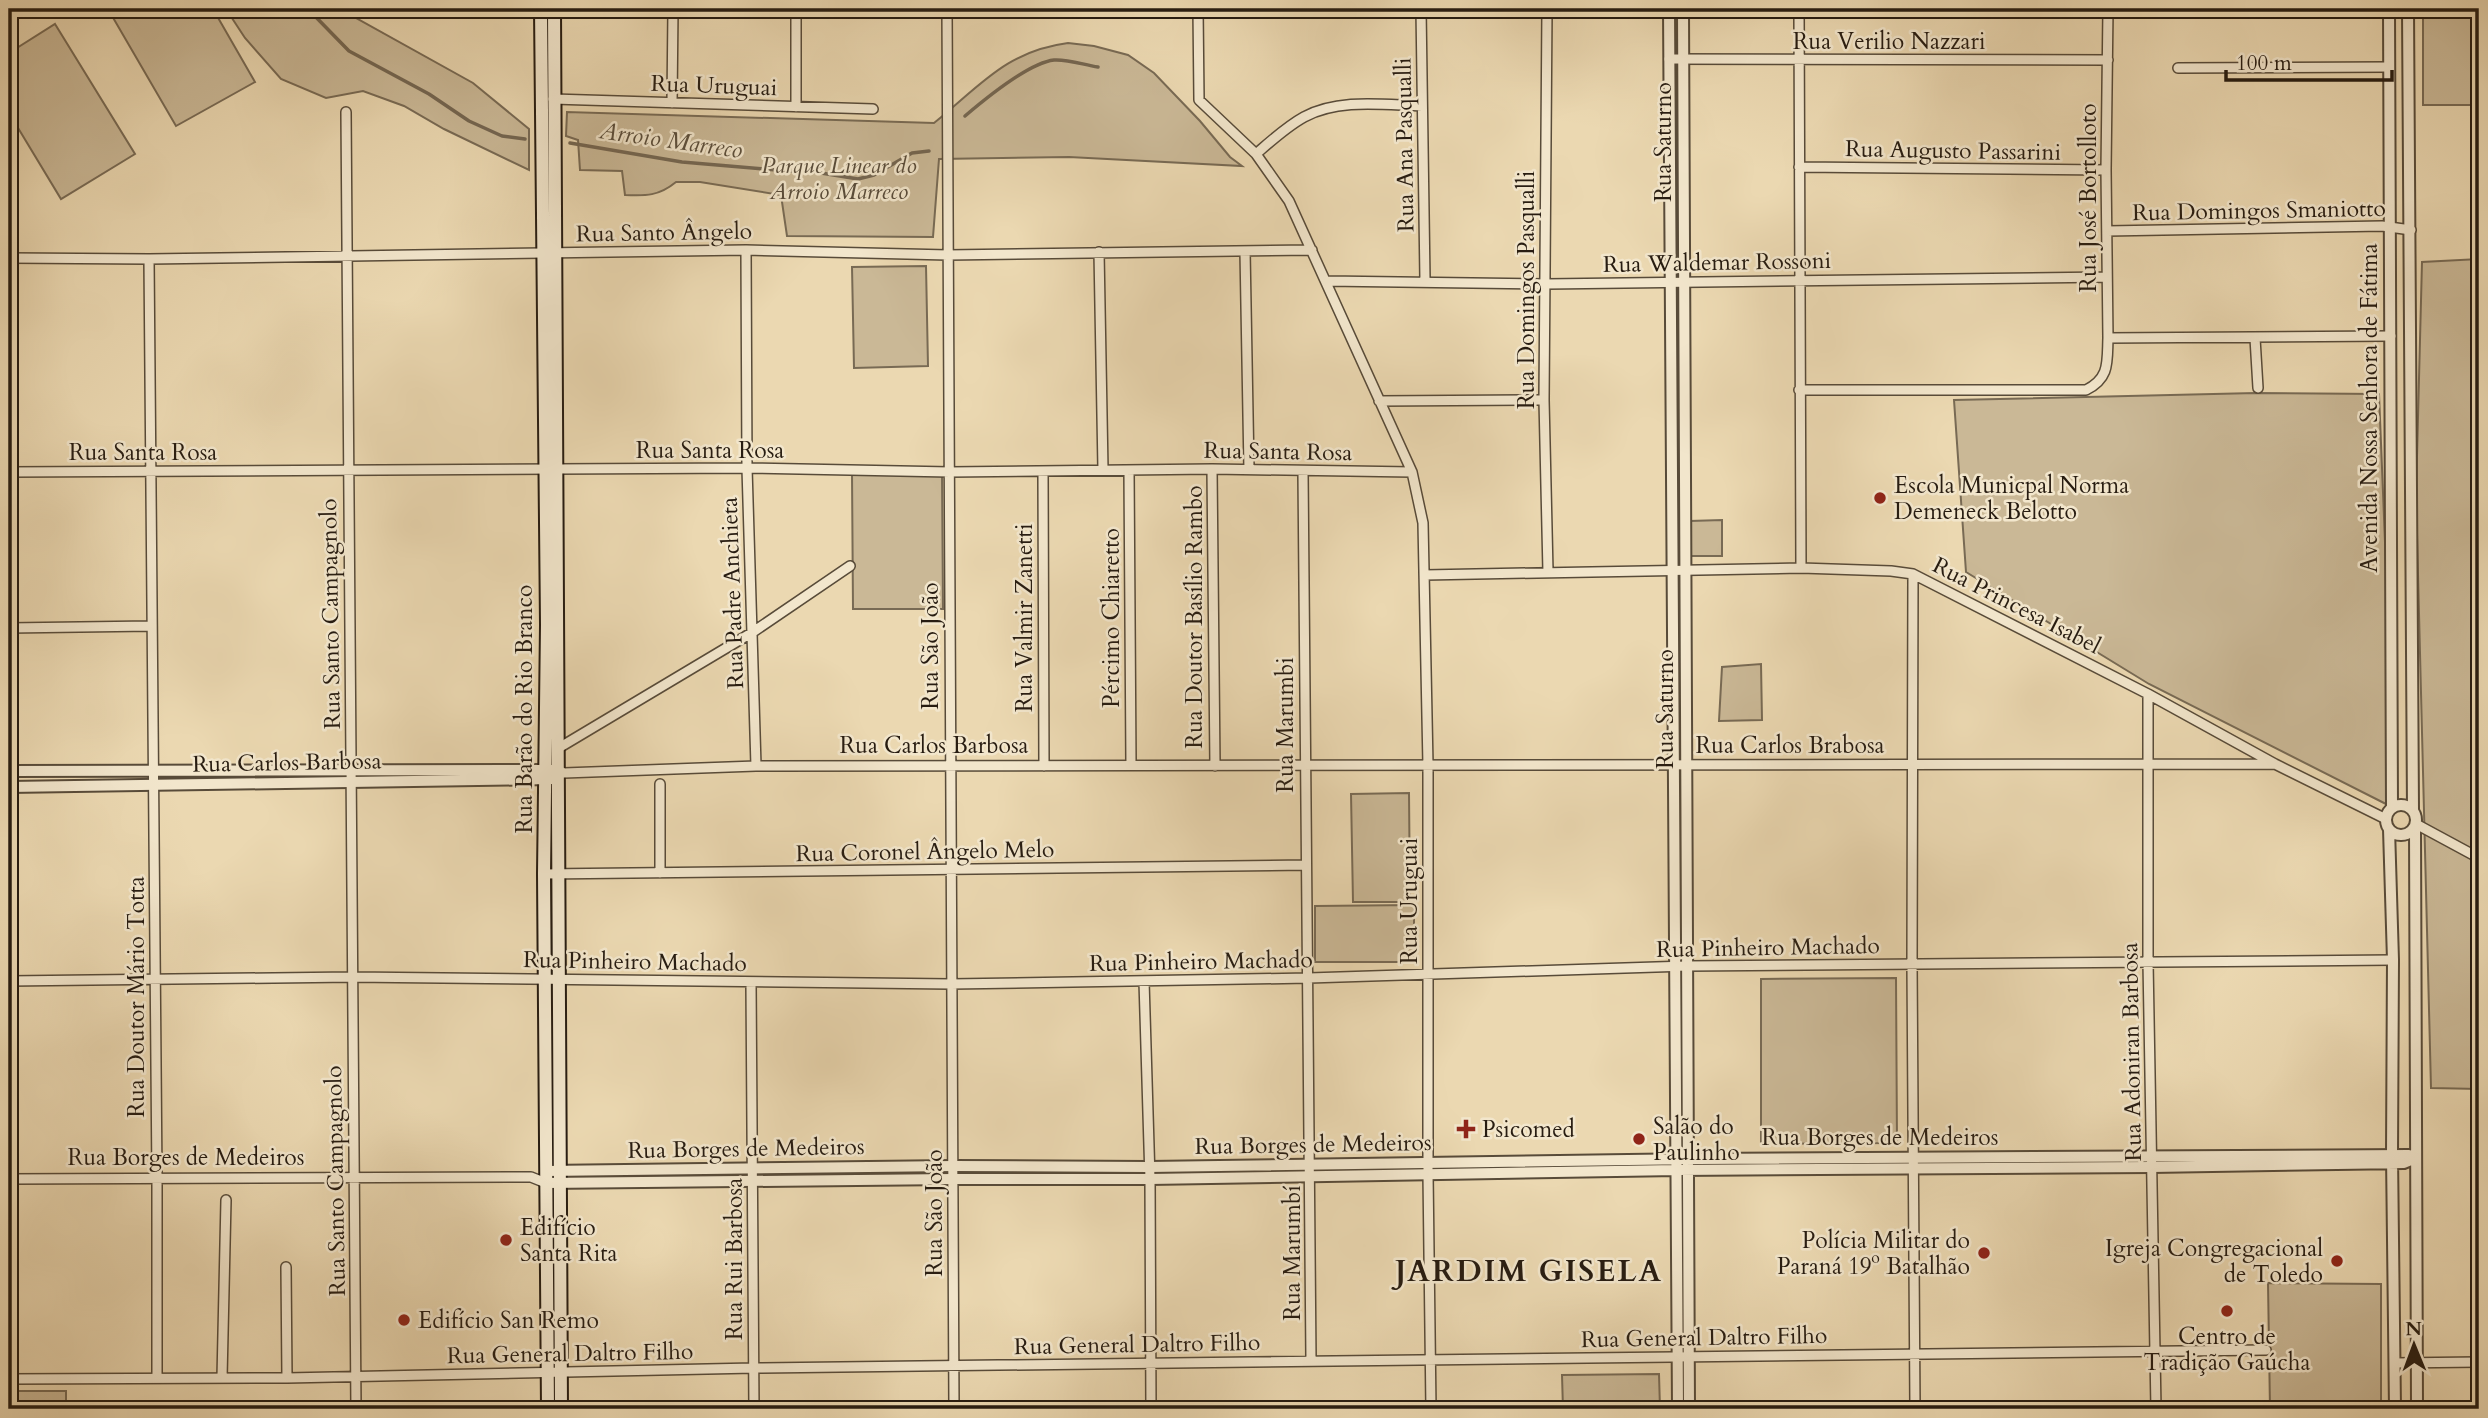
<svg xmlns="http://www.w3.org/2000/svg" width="2488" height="1418" viewBox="0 0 2488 1418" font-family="Cardo,serif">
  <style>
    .green { fill: #cab896; stroke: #786a54; stroke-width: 2 }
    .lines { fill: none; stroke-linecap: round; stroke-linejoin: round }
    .stream { stroke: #746651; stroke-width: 3.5 }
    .minor-casing { stroke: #584b39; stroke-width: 12 }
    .tertiary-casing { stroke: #584b39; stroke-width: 14 }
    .secondary-casing { stroke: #271c11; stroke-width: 16 }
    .minor { stroke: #f2e6cc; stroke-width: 9 }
    .tertiary { stroke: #f2e6cc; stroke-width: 10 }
    .secondary { stroke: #f2e6cc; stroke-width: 12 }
    .poi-dot { fill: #8f2418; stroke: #f2e6cc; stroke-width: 2.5 }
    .labels { text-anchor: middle; stroke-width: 5; stroke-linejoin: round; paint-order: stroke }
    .street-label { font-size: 23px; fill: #271c11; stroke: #f2e6cc }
    .park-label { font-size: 23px; font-style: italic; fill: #584b39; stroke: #f2e6cc }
    .poi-label { font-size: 23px; fill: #271c11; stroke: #f2e6cc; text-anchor: start }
    .water-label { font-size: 24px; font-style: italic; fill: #5b4e3b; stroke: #f2e6cc }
    .district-label { font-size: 30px; font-weight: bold; letter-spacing: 2px; fill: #271c11; stroke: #f2e6cc }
  </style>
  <rect width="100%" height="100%" fill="#ebd8b1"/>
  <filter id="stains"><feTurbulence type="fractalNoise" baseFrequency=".00286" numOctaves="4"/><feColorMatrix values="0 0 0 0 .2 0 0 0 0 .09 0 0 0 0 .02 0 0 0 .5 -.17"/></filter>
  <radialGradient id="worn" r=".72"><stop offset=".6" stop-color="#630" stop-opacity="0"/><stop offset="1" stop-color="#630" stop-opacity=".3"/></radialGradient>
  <path class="green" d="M 108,9 L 213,9 L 255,82 L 176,126 Z
    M 226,9 L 348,9 L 349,14 L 473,83 L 529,129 L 529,170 L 444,129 L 404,106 L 363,91 L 326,98 L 281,79 L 245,38 Z
    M 2423,9 L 2479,9 L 2479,105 L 2423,105 Z
    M 55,24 L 135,154 L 61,199 L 9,113 L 9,53 Z
    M 1068,43 L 1094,46 L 1128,55 L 1154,73 L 1200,121 L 1230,157 L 1242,166 L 1069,157 L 939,159 L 933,237 L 787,236 L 781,195 L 700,182 L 676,182 C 659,196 646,196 625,195 L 622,171 L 580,170 L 578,140 L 566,136 L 567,112 L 934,123 C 980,86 1006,51 1068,43 Z
    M 2479,259 L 2479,1089 L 2431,1088 L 2416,495 L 2422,262 Z
    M 926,266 L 928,366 L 854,368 L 852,267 Z
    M 2256,393 L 2379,394 L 2387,591 L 2388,799 L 2386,804 L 2149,684 L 1966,572 L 1954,400 Z
    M 852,474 L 942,474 L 943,609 L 853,609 Z
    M 1722,520 L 1722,556 L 1691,556 L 1690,521 Z
    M 1761,664 L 1762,720 L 1719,721 L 1722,667 Z
    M 1409,793 L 1410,902 L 1353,902 L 1351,794 Z
    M 1414,905 L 1414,962 L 1315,962 L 1315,906 Z
    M 1896,978 L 1897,1143 L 1761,1144 L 1761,979 Z
    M 2268,1283 L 2381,1284 L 2381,1409 L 2270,1409 Z
    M 1659,1374 L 1660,1409 L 1563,1409 L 1562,1375 Z
    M 9,1391 L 66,1391 L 66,1409 L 9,1409 Z"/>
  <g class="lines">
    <path class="stream" d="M 308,9 L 349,51 L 429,94 L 469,121 L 502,136 L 525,139
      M 965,116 C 985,99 1028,63 1054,60 C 1068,59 1084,65 1098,67
      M 570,143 L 682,162 L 788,171 L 815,172 L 858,179 L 874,175 L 912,153 L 929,151"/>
    <defs>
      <path id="minor" d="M 947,9 L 954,1409
        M 1198,9 L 1199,100 L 1256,154 L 1289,201 L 1412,472 L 1423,523 L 1428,765 L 1428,1174 L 1431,1409
        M 1421,9 L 1425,280
        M 1547,9 L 1544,400 L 1548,572
        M 1799,9 L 1801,568
        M 1669,59 L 2108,60
        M 2178,68 L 2389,67
        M 553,99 L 873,109
        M 672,103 L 673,9
        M 796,107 L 796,9
        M 346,112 L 356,1409
        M 1256,154 C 1271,141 1286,127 1304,117 C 1339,98 1384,105 1422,106
        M 1799,167 L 2106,170
        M 2107,231 L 2382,226 L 2411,230
        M 746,250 L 747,468 L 756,766
        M 1245,251 L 1249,469
        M 1099,252 L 1103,469
        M 9,258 L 149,259 L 746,250 L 948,255 L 1312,250
        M 149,259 L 157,1179 L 157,1378
        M 1327,281 L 1547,284 L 2107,277
        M 2108,338 L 2391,336
        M 2255,338 L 2258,388
        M 1799,390 L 2086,390 C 2110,378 2107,362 2108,338 L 2106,170 L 2108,9
        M 1379,401 L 1544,400
        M 1212,469 L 1215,766
        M 1129,470 L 1131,765
        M 1043,471 L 1044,766
        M 9,472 L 747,468 L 950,472 L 1212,469 L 1412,472
        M 1303,472 L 1311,1360
        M 1913,574 L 1912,964 L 1915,1409
        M 1425,575 L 1801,568 L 1891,571 L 1913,574 L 2148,694 L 2275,764 L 2386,819
        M 9,628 L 151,626
        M 2148,694 L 2148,962 L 2156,1409
        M 557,749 L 753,632 L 850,566
        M 557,770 L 564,773 L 756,766 L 2275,764
        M 2416,824 L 2479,858
        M 660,873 L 660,784
        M 544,874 L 1306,865
        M 9,981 L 352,977 L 951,984 L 1309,978 L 1687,966 L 2393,960
        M 1144,981 L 1150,1179 L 1151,1409
        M 751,983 L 754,1409
        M 9,1179 L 531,1177 L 546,1183
        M 286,1267 L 287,1378
        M 2395,1363 L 2479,1362
        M 222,1378 L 226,1200
        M 9,1379 L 287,1378 L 754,1368 L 2266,1350"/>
      <path id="tertiary" d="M 1669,9 L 1678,1409
        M 1683,9 L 1689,1409
        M 2389,9 L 2392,808
        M 2408,9 L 2413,810
        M 9,771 L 552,770
        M 9,787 L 552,779
        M2386 820a15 15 0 1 1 30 0a15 15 0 1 1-30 0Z
        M 2415,827 L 2417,1409
        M 2389,829 L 2393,960 L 2392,1155 L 2395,1409
        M 546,1171 L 953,1166 L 1149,1167 L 1697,1159 L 2409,1155 L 2416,1158
        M 546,1183 L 953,1179 L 1150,1179 L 1677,1170 L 2152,1167 L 2404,1163 L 2416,1158"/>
      <path id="secondary" d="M 541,9 L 547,625 L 544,874 L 548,1409
        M 554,9 L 561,1409"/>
    </defs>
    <use href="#minor" class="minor-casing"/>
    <use href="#tertiary" class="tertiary-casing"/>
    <use href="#secondary" class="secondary-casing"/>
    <use href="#minor" class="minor"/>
    <use href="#tertiary" class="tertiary"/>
    <use href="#secondary" class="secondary"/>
  </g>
  <g class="poi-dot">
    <circle cx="1880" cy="498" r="7"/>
    <path d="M1462.5 1118.5h7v7h7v7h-7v7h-7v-7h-7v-7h7z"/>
    <circle cx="1639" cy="1139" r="7"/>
    <circle cx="506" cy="1240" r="7"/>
    <circle cx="1984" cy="1253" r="7"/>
    <circle cx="2337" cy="1261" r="7"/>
    <circle cx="2227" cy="1311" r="7"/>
    <circle cx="404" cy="1320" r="7"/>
  </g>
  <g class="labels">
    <g class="street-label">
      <text x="1889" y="49">Rua Verilio Nazzari</text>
      <text transform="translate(714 85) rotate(2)" y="8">Rua Uruguai</text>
      <text transform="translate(1663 142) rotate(-90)" y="8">Rua Saturno</text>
      <text transform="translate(1404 145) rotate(-91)" y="8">Rua Ana Pasqualli</text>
      <text transform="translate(1953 150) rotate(1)" y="8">Rua Augusto Passarini</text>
      <text transform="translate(2088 198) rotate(-90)" y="8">Rua José Bortolloto</text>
      <text transform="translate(2259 210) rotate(-1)" y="8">Rua Domingos Smaniotto</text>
      <text transform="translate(664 232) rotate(-1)" y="8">Rua Santo Ângelo</text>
      <text transform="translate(1717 262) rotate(-1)" y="8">Rua Waldemar Rossoni</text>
      <text transform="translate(1526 290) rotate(-90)" y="8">Rua Domingos Pasqualli</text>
      <text transform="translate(2369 408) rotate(-90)" y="8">Avenida Nossa Senhora de Fátima</text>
      <text x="710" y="458">Rua Santa Rosa</text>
      <text transform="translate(1278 451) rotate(1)" y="8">Rua Santa Rosa</text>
      <text x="143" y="460">Rua Santa Rosa</text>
      <text transform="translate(732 593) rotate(-92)" y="8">Rua Padre Anchieta</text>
      <text transform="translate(2017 605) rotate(27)" y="8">Rua Princesa Isabel</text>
      <text transform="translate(330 614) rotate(-91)" y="8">Rua Santo Campagnolo</text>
      <text transform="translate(1194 617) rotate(-90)" y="8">Rua Doutor Basílio Rambo</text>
      <text transform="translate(1024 618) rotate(-90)" y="8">Rua Valmir Zanetti</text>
      <text transform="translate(1111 618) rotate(-90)" y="8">Pércimo Chiaretto</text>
      <text transform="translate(930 646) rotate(-90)" y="8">Rua São João</text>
      <text transform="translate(524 709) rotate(-90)" y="8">Rua Barão do Rio Branco</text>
      <text transform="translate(1665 709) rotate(-90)" y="8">Rua Saturno</text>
      <text transform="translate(1285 725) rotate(-90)" y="8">Rua Marumbi</text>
      <text x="934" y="753">Rua Carlos Barbosa</text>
      <text x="1790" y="753">Rua Carlos Brabosa</text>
      <text transform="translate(287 762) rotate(-1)" y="8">Rua Carlos Barbosa</text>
      <text transform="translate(925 851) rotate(-1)" y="8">Rua Coronel Ângelo Melo</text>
      <text transform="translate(1409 901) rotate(-90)" y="8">Rua Uruguai</text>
      <text transform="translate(1768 947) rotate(-1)" y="8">Rua Pinheiro Machado</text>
      <text transform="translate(635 961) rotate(1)" y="8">Rua Pinheiro Machado</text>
      <text transform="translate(1201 961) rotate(-1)" y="8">Rua Pinheiro Machado</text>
      <text transform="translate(136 997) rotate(-90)" y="8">Rua Doutor Mário Totta</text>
      <text transform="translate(2131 1052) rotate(-91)" y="8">Rua Adoniran Barbosa</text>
      <text x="1880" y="1145">Rua Borges de Medeiros</text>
      <text transform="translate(1313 1144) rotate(-1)" y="8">Rua Borges de Medeiros</text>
      <text transform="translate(746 1148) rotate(-1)" y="8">Rua Borges de Medeiros</text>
      <text x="186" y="1165">Rua Borges de Medeiros</text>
      <text transform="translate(335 1181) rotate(-91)" y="8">Rua Santo Campagnolo</text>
      <text transform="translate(934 1213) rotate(-90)" y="8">Rua São João</text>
      <text transform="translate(1292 1253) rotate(-90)" y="8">Rua Marumbí</text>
      <text transform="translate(734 1259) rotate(-90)" y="8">Rua Rui Barbosa</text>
      <text transform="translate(1704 1337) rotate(-1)" y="8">Rua General Daltro Filho</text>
      <text transform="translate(1137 1344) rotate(-1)" y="8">Rua General Daltro Filho</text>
      <text transform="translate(570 1353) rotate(-1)" y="8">Rua General Daltro Filho</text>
    </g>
    <g class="park-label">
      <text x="839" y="173">Parque Linear do<tspan x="839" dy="26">Arroio Marreco</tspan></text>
    </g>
    <g class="poi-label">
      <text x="1894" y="493">Escola Municpal Norma<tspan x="1894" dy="26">Demeneck Belotto</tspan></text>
      <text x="1653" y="1134">Salão do<tspan x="1653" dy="26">Paulinho</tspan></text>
      <text x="1482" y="1137">Psicomed</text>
      <text x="520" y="1235">Edifício<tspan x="520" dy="26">Santa Rita</tspan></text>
      <text x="1970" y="1248" text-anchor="end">Polícia Militar do<tspan x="1970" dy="26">Paraná 19º Batalhão</tspan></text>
      <text x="2323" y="1256" text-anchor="end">Igreja Congregacional<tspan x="2323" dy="26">de Toledo</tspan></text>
      <text x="418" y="1328">Edifício San Remo</text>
      <text x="2227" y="1344" text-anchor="middle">Centro de<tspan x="2227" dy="26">Tradição Gaúcha</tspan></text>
    </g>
    <g class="water-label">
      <text transform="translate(671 140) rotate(8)" y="8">Arroio Marreco</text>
    </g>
    <g class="district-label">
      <text x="1529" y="1281">JARDIM GISELA</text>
    </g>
  </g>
  <rect width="2488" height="1418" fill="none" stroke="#ebd8b1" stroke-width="35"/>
  <rect x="10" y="10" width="2467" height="1397" fill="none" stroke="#271c11" stroke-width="3.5"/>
  <rect x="18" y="18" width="2453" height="1383" fill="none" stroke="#271c11" stroke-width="2"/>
  <g transform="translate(2414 1345) rotate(359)" stroke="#f2e6cc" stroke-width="5" paint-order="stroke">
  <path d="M0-5L12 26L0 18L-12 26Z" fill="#271c11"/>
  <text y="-10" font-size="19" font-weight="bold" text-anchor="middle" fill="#271c11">N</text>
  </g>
  <path d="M2226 70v10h166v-10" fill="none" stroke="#271c11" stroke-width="3.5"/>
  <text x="2236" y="70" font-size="21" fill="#271c11" stroke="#f2e6cc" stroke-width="5" paint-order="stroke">100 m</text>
  <rect width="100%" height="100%" filter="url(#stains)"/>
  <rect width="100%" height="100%" fill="url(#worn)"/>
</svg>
